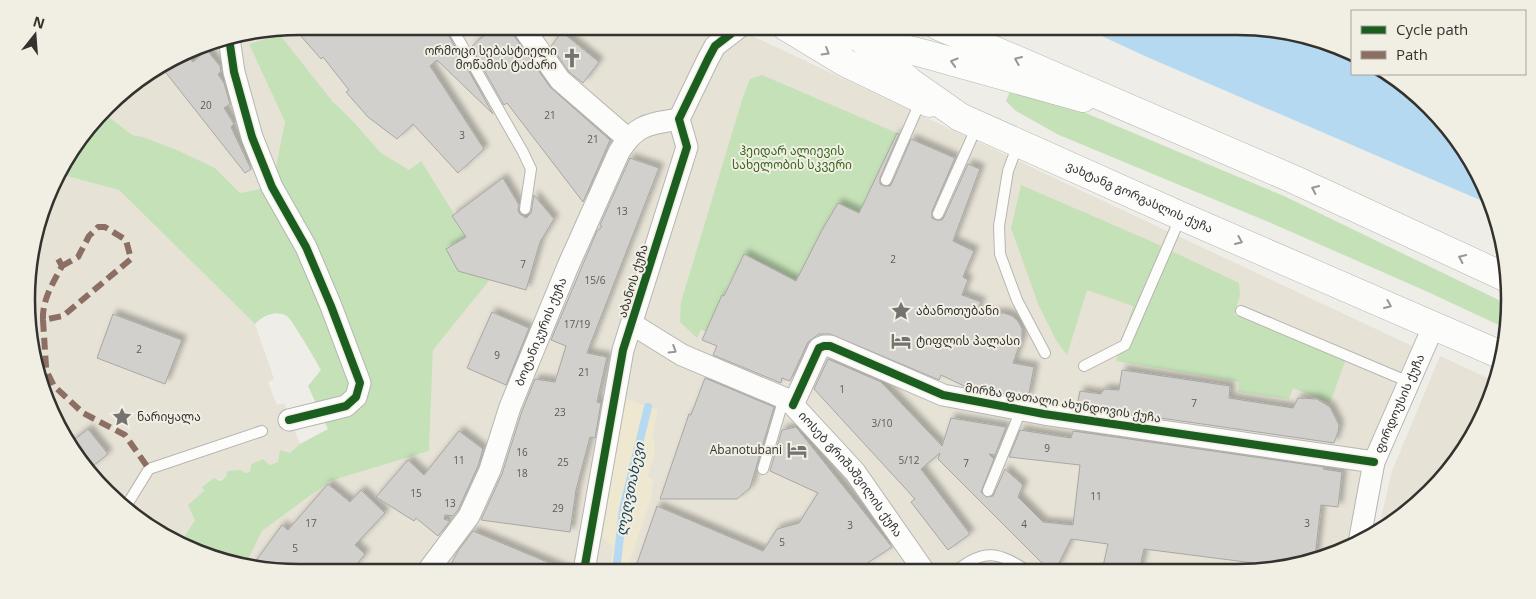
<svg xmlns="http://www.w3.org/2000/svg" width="1536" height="599" viewBox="0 0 1536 599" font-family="'Open Sans','Noto Sans Georgian',sans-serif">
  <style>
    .built { fill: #e6e2d6 }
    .green { fill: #c5e1b7 }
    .sand { fill: #eee8d1 }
    .water { fill: #b5d9f0 }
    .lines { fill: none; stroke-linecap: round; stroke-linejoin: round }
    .stream { stroke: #b5d9f0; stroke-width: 8 }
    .building { fill: #d1d0cc; stroke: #a8a7a3; filter: url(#shadow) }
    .lane-casing { stroke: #b6b5b1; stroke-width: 12 }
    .street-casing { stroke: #b6b5b1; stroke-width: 23 }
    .secondary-casing { stroke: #b6b5b1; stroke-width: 29 }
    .highway-casing { stroke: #b6b5b1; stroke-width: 29 }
    .lane { stroke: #fcfcfb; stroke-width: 10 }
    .street { stroke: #fcfcfb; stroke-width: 21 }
    .secondary { stroke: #fcfcfb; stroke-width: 28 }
    .highway { stroke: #fcfcfb; stroke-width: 28 }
    .quiet { stroke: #8d6e63; stroke-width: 6; stroke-dasharray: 12 6; stroke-linecap: butt }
    .cycleway-casing { stroke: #f1eee4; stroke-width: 11 }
    .cycleway { stroke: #1b5e20; stroke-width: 8 }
    .oneway { stroke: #989795 }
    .labels { text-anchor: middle; stroke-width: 4; stroke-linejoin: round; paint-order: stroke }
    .number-label { font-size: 10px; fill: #5b5a56 }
    .poi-label { font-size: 12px; fill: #34322f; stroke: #f1eee4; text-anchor: start }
    .park-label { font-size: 12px; fill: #336718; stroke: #f1eee4 }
    .street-label { font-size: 12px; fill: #34322f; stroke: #f1eee4 }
    .water-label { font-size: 14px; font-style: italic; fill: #184158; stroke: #f1eee4 }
    .rim { fill: none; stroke: #34322f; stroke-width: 2.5 }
  </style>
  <defs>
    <filter id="shadow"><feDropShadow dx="4.5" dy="-4.5" stdDeviation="2.5" flood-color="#0004"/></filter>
  </defs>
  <rect width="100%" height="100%" fill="#eeede7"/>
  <path class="built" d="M 300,26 L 731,26 L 1412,346 L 1367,455 L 1356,545 L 1272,570 L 300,573 L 245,566 L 262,531 L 330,481 L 429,451 L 433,350 L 493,276 L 420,161 L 409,171 L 381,153 L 350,118 L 332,101 L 249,44 L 285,122 L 273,181 L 269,187 L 240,193 L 215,168 L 143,137 L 132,135 L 109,117 L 94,127 L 82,147 L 72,152 L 120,94 L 211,41 Z
    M 59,174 L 119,190 L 255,324 L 274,379 L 268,382 L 277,405 L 284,403 L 300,444 L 290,453 L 279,455 L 278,462 L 270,465 L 263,459 L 251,464 L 250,472 L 246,473 L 227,471 L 226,477 L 202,487 L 204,491 L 195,520 L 182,540 L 133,516 L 72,451 L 32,353 L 29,264 Z
    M 1440,356 L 1496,382 L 1473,436 L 1417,505 L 1378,531 L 1392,471 Z"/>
  <path class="green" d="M 280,35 L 332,101 L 350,118 L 381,153 L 409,170 L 421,161 L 493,276 L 433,350 L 429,451 L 330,481 L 262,531 L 245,566 L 229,563 L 182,540 L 195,520 L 188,505 L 204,491 L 202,487 L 214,478 L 220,481 L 226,477 L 227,471 L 240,470 L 246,473 L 250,472 L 251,464 L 263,459 L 270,465 L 278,462 L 280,450 L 290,453 L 300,444 L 328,429 L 308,386 L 321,370 C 316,361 293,321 287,316 C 276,309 262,316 255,324 L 119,190 L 59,174 L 63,163 L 72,152 L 82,147 L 94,127 L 109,117 L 132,135 L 143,137 L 179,151 L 215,168 L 240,193 L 269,187 L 273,181 L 285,122 L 249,44 Z
    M 762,75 L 897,133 L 859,213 L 838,203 L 822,230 L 796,281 L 744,254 L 706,331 L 701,330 L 697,338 L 680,322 L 681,302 L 743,97 L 750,79 Z
    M 1026,88 L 1284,196 L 1505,303 L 1503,327 L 1428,292 L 1271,223 L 1059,135 L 1016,111 L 1006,101 L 1010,91 Z
    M 1021,185 L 1146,239 L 1239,283 L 1240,295 L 1234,315 L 1347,356 L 1330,403 L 1293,388 L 1289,399 L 1238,392 L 1239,382 L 1116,361 L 1133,306 L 1087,290 L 1067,355 L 1056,340 L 1039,306 L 1011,228 Z"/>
  <path class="sand" d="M 626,399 L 658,410 L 653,434 L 655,451 L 648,477 L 654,480 L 651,491 L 653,493 L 626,572 L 609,572 L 613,547 L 603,538 L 613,467 L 620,405 L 623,405 Z"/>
  <path class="water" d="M 1080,26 L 1237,26 L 1307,36 L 1352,58 L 1352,74 L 1385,74 L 1403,83 L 1473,163 L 1487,203 L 1147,57 Z"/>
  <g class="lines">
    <path class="stream" d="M 616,572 L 623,509 L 648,407"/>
  </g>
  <path class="building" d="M 300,26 L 448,26 L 449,36 L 493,114 L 437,60 L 430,66 L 484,149 L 458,173 L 413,124 L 397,139 L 368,117 L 346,92 L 349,90 L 323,57 L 321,59 L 293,27 Z
    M 495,26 L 510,26 L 512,33 L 550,87 L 610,140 L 583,202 L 507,103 L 504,105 L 471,47 Z
    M 562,32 L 599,62 L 583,83 L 569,72 L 551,46 Z
    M 207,50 L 220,66 L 221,72 L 218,74 L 224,83 L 230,104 L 224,108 L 234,124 L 231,127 L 251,169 L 245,173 L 163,69 L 187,55 L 193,62 Z
    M 897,133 L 899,134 L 880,178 L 880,184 L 884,186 L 890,186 L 892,183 L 911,139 L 955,158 L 932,211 L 932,218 L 936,220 L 942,220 L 944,217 L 968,164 L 980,169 L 953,241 L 974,251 L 963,277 L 968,280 L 962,295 L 981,302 L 976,314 L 1004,313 L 1012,316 L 1018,321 L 1022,329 L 1022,338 L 1013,363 L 1034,367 L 1028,398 L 966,387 L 941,375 L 939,380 L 830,334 L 819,334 L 808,342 L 790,381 L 782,378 L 781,383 L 713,355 L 717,346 L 702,340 L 722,295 L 724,296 L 744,254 L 796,281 L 822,230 L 838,203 L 859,213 Z
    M 630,158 L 659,168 L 587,353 L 607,357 L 597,402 L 601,403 L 595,438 L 590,437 L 576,490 L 570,532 L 481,520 L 502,474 L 522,411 L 535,379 L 555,382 L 566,346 L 551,340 L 597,231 L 602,227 L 600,225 Z
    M 503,178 L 519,205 L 518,211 L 520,214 L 526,218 L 531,213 L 534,195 L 554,219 L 540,242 L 526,290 L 458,271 L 446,249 L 466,237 L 452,216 Z
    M 492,312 L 529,328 L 506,385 L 467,368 Z
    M 113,314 L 182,340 L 165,384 L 97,358 Z
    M 828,359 L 881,382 L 942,446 L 951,418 L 1006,427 L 995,455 L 989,454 L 994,459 L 981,492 L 986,497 L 993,496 L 1005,469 L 1023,485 L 1018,497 L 1043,522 L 1073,525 L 1080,465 L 1009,457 L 1020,430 L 1071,438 L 1073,431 L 1324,467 L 1323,469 L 1342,472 L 1338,507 L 1321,505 L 1315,557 L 1285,567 L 1144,549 L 1139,571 L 1102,571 L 1108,544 L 1071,539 L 1055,571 L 1050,571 L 938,459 L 940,453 L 921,469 L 970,534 L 948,550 L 911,502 L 915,499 L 814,389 Z
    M 1122,370 L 1230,386 L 1229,398 L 1293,408 L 1298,398 L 1317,399 L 1330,407 L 1339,425 L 1338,432 L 1334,443 L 1077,406 L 1080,391 L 1101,394 L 1104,389 L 1119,390 Z
    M 705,378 L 774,407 L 750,488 L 737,499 L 660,499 L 689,414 L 691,415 Z
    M 796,427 L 892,547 L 855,571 L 634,572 L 657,506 L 763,551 L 777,529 L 799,523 L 818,493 L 770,471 L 782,430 Z
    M 88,429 L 108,454 L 89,469 L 72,451 L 69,444 Z
    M 459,431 L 483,449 L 478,466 L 458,510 L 453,516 L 445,515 L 444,519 L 450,521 L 438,536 L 416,518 L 414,521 L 376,497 L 408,460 L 424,475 Z
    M 328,484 L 350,502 L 361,490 L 385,513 L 355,545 L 365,554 L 350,573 L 300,573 L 252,566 L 282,525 L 288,530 Z
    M 473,531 L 571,572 L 447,572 L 458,551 Z"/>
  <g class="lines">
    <defs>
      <path id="lane" d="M 466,26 L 455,33 L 523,152 L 531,169 L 525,209
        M 1018,144 L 1008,171 L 999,226 L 1000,254 L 1017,300 L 1045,353
        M 886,180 L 921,100
        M 938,214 L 977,126
        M 1241,311 L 1409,382
        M 1084,366 L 1125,345 L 1181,216
        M 763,469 L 784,398
        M 988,491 L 1021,410
        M 125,508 L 149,469 L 262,431
        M 956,571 C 985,547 999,553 1028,571"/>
      <g id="street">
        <path d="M 522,26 L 560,80 L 627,138"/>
        <path d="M 229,38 L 234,72 L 252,137 L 272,187 L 306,247 L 331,306 L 360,383 L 356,397 L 346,406 L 289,420"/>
        <path id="s1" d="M 632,324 L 682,355 L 784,398 L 793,405 L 855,472 L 924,571"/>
        <path d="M 793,405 L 819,348 L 824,346 L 830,346 L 943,395 L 1044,414 L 1374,462"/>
        <path id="s2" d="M 1359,543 L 1374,462 L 1434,325"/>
        <path d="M 585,565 L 623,350 L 687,147 L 679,119 L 708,59 L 715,46 L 741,26"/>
        <path id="s3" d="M 427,572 L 469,516 L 490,470 L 510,407 L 568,266 L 619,152 C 636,124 649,124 679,119"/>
      </g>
      <path id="secondary" d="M 785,26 L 846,63 L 929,103
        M 815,26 L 925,54 L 1083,98"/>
      <g id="highway">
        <path id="s4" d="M 847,26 L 910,82 L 960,117 L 1181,216 L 1501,355"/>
        <path d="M 938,26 L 1293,179 L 1507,278"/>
      </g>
    </defs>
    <use href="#lane" class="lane-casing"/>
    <use href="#street" class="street-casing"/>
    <use href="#secondary" class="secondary-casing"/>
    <use href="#highway" class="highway-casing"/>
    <use href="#lane" class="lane"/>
    <use href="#street" class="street"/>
    <use href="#secondary" class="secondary"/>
    <use href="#highway" class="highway"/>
    <path class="quiet" d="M 29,266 L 34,273
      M 43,320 C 42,300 53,283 62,266 L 56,255
      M 48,374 L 54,386 L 83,413 L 125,435 L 149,469
      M 44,384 L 47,382 L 43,320 L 63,316 L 131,259 L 126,240 L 105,227 L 98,227 L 89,236 L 78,257 L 62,266"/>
    <defs>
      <path id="cycleway" d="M 229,38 L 234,72 L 252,137 L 272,187 L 306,247 L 331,306 L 360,383 L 356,397 L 346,406 L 289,420
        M 793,405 L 819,348 L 824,346 L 830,346 L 943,395 L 1044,414 L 1374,462
        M 585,565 L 623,350 L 687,147 L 679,119 L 708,59 L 715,46 L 741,26"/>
    </defs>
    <use href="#cycleway" class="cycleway-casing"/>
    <use href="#cycleway" class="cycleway"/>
  </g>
  <defs><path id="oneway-chevron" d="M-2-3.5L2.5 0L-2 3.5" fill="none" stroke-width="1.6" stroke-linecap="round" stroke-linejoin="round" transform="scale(1.25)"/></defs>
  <g class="oneway">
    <use href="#oneway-chevron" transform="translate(826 52) rotate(31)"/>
    <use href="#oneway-chevron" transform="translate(1018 60) rotate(-157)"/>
    <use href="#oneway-chevron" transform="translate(954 62) rotate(-164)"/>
    <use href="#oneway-chevron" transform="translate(1315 189) rotate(-155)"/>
    <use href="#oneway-chevron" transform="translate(1239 241) rotate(23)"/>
    <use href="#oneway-chevron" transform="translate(1462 258) rotate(-155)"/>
    <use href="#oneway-chevron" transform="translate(1388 305) rotate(23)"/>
    <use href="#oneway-chevron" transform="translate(673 350) rotate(32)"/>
  </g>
  <defs>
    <symbol id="church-bare" viewBox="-9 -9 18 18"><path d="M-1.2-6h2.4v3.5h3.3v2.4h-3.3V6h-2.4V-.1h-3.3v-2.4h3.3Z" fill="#75736f" stroke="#f1eee4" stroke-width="2.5" paint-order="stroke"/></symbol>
    <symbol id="sight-bare" viewBox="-9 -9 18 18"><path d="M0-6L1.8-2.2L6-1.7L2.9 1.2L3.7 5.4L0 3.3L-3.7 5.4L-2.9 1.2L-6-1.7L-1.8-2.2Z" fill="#75736f" stroke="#f1eee4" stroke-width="2.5" paint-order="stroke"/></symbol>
    <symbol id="hotel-bare" viewBox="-9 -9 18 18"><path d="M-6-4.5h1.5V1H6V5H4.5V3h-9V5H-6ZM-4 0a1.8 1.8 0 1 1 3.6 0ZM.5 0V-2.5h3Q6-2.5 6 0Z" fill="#75736f" stroke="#f1eee4" stroke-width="2.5" paint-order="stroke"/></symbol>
  </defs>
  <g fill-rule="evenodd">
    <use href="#church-bare" x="558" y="44" width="28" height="28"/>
    <use href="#sight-bare" x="887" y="297" width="28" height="28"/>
    <use href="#hotel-bare" x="887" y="327" width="28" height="28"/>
    <use href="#sight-bare" x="108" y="403" width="28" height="28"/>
    <use href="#hotel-bare" x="783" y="436" width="28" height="28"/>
  </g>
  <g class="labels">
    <g class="number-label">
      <text x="206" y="109">20</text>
      <text x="550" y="119">21</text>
      <text x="462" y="139">3</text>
      <text x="593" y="143">21</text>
      <text x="622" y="215">13</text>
      <text x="893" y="263">2</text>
      <text x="523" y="268">7</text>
      <text x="595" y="284">15/6</text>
      <text x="577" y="328">17/19</text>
      <text x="139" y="353">2</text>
      <text x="497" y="359">9</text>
      <text x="584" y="376">21</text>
      <text x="842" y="393">1</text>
      <text x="1194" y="407">7</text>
      <text x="560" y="416">23</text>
      <text x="882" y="427">3/10</text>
      <text x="1047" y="452">9</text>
      <text x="522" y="456">16</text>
      <text x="459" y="464">11</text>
      <text x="909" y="464">5/12</text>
      <text x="563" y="466">25</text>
      <text x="966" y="467">7</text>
      <text x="522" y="477">18</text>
      <text x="416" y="497">15</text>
      <text x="1096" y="500">11</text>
      <text x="450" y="507">13</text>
      <text x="558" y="512">29</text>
      <text x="311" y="527">17</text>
      <text x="1307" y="527">3</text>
      <text x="1024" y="528">4</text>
      <text x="850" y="529">3</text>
      <text x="782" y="546">5</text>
      <text x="295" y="552">5</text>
    </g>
    <g class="poi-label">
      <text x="557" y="55" text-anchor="end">ორმოცი სებასტიელი<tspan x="557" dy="14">მოწამის ტაძარი</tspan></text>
      <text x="916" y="315">აბანოთუბანი</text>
      <text x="916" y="345">ტიფლის პალასი</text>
      <text x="137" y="421">ნარიყალა</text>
      <text x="782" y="454" text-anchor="end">Abanotubani</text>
    </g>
    <g class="park-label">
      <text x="792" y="155">ჰეიდარ ალიევის<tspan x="792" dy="14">სახელობის სკვერი</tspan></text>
    </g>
    <g class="street-label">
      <text dy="4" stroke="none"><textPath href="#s4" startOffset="342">ვახტანგ გორგასლის ქუჩა</textPath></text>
      <text transform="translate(633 281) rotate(-73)" y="4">აბანოს ქუჩა</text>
      <text dy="4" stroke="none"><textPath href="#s3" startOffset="268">ბოტანიკურის ქუჩა</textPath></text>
      <text transform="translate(1063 403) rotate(9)" y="4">მირზა ფათალი ახუნდოვის ქუჩა</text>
      <text dy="4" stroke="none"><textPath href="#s2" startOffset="146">ფირდოუსის ქუჩა</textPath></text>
      <text dy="4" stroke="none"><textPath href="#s1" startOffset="271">იოსებ გრიშაშვილის ქუჩა</textPath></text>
    </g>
    <g class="water-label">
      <text transform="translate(630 489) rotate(-78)" y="5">ლეღვთახევი</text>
    </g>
  </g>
  <path d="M0 0H1536V599H0ZM299 35H1237A264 264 0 0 1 1501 299V300A264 264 0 0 1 1237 564H299A264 264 0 0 1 35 300V299A264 264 0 0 1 299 35Z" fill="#f1eee4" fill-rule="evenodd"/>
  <path class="rim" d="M299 35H1237A264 264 0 0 1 1501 299V300A264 264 0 0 1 1237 564H299A264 264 0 0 1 35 300V299A264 264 0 0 1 299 35Z"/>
  <rect x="1351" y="10" width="175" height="65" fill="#f1eee4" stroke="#a5a39c"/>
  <rect x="1361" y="26" width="25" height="8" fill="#1b5e20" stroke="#a5a39c"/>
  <text x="1396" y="35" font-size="15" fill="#34322f">Cycle path</text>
  <rect x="1361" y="51" width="25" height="8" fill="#8d6e63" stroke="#a5a39c"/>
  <text x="1396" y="60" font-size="15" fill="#34322f">Path</text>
  <g transform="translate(35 35) rotate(17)" stroke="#f1eee4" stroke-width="4" paint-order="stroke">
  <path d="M0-4L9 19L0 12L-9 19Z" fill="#34322f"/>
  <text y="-8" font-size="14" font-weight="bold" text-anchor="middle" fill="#34322f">N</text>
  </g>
</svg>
